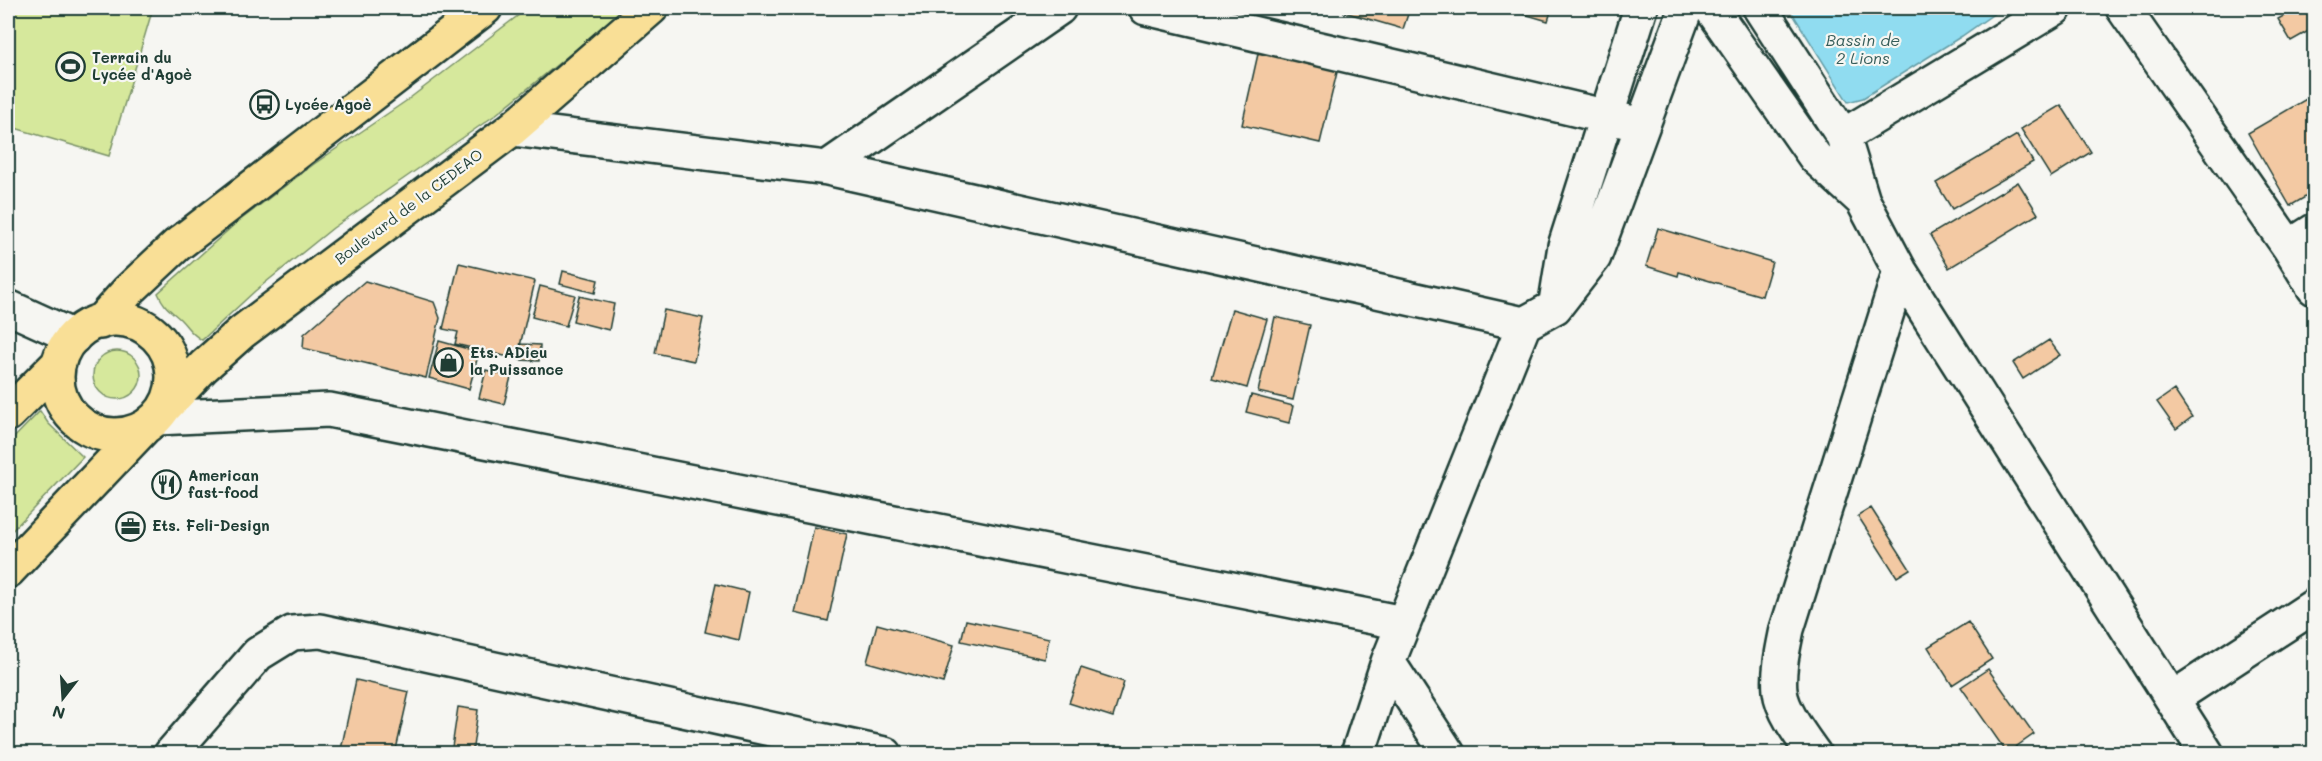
<svg xmlns="http://www.w3.org/2000/svg" width="2322" height="761" viewBox="0 0 2322 761" font-family="Mali,sans-serif">
  <style>
    .green { fill: #d6e89c; stroke: #7a9268; stroke-width: 1.5 }
    .water { fill: #90dcf0; stroke: #639ca5; stroke-width: 1.5 }
    .building { fill: #f3c9a3; stroke: #1f3d34; stroke-width: 1.5 }
    .lines { fill: none; stroke-linecap: round; stroke-linejoin: round }
    .minor-casing { stroke: #1f3d34; stroke-width: 38 }
    .primary-casing { stroke: #1f3d34; stroke-width: 38 }
    .minor { stroke: #f6f6f2; stroke-width: 33 }
    .primary { stroke: #f9df96; stroke-width: 33 }
    .labels { text-anchor: middle; stroke-width: 4.5; stroke-linejoin: round; paint-order: stroke }
    .poi-label { font-size: 15px; font-weight: bold; fill: #1f3d34; stroke: #f6f6f2; text-anchor: start }
    .street-label { font-size: 15px; fill: #1f3d34; stroke: #f6f6f2 }
    .water-label { font-size: 16px; font-style: italic; fill: #365d5a; stroke: #f6f6f2 }
  </style>
  <rect width="100%" height="100%" fill="#f6f6f2"/>
  <filter id="ink" filterUnits="userSpaceOnUse"><feTurbulence type="fractalNoise" baseFrequency=".0167" numOctaves="2"/><feDisplacementMap in="SourceGraphic" scale="12" xChannelSelector="R" yChannelSelector="G"/><feConvolveMatrix kernelMatrix="1 2 1 2 8 2 1 2 1" color-interpolation-filters="sRGB"/></filter>
  <g filter="url(#ink)">
    <path class="green" d="M 8,8 L 153,8 L 109,156 L 8,126 Z
      M 528,8 L 627,8 L 494,116 L 333,228 L 255,291 L 202,340 C 190,333 189,328 180,319 C 169,309 164,307 158,293 L 235,224 L 314,164 L 406,101 Z
      M93 375a24 24 0 1 1 48 0a24 24 0 1 1-48 0Z
      M 40,411 L 48,423 L 83,457 L 8,535 L 8,444 Z"/>
    <path class="water" d="M 1789,8 L 2002,8 L 1962,36 L 1863,98 L 1848,102 Z"/>
    <path class="building" d="M 1345,8 L 1410,8 L 1403,29 L 1344,12 Z
      M 1503,8 L 1552,8 L 1548,21 Z
      M 2298,8 L 2314,8 L 2314,28 L 2291,41 L 2278,19 Z
      M 1260,45 L 1339,64 L 1320,143 L 1242,125 Z
      M 2308,98 L 2314,109 L 2314,192 L 2290,206 L 2248,133 Z
      M 2061,105 L 2091,152 L 2051,177 L 2021,129 Z
      M 2017,135 L 2033,162 L 1952,209 L 1936,183 Z
      M 2018,182 L 2038,214 L 1949,268 L 1930,235 Z
      M 1658,228 L 1772,262 L 1762,296 L 1679,272 L 1678,276 L 1646,266 Z
      M 459,263 L 535,281 L 517,359 L 455,344 L 458,332 L 443,329 Z
      M 563,271 L 598,280 L 595,293 L 560,284 Z
      M 365,281 L 434,302 L 440,318 L 426,378 L 303,348 L 304,334 Z
      M 540,286 L 575,295 L 566,326 L 532,317 Z
      M 579,296 L 614,304 L 609,330 L 573,321 Z
      M 1232,309 L 1267,319 L 1247,388 L 1212,378 Z
      M 664,310 L 703,318 L 694,361 L 655,353 Z
      M 1275,317 L 1310,325 L 1293,400 L 1258,392 Z
      M 2049,340 L 2060,355 L 2023,379 L 2013,363 Z
      M 439,341 L 479,352 L 469,389 L 429,378 Z
      M 521,344 L 540,345 L 539,361 L 520,360 Z
      M 486,370 L 511,377 L 504,404 L 479,398 Z
      M 2174,390 L 2192,417 L 2176,429 L 2157,402 Z
      M 1251,395 L 1293,406 L 1289,423 L 1246,412 Z
      M 1871,508 L 1910,569 L 1897,577 L 1858,516 Z
      M 814,527 L 847,534 L 828,621 L 795,613 Z
      M 716,584 L 749,592 L 739,640 L 705,632 Z
      M 966,620 L 1049,638 L 1045,659 L 961,641 Z
      M 1968,622 L 1992,659 L 1952,685 L 1928,647 Z
      M 877,624 L 954,645 L 943,683 L 867,662 Z
      M 1081,668 L 1124,682 L 1113,717 L 1069,703 Z
      M 1988,669 L 2034,734 L 2007,753 L 1961,687 Z
      M 356,680 L 409,692 L 395,754 L 340,754 Z
      M 458,707 L 478,710 L 472,754 L 451,754 Z"/>
    <g class="lines">
      <defs>
        <path id="minor" d="M 1146,8 L 1642,125
          M 1711,8 L 1815,157 L 1862,200
          M 1760,8 L 1843,136 L 1863,201 L 1900,271 L 2207,754
          M 2123,8 L 2289,247 L 2314,288
          M 512,129 L 827,168 L 1524,324
          M 1843,136 L 2055,8
          M 827,168 L 1059,8
          M 2289,247 L 2314,231
          M 1556,302 L 1565,246 L 1641,8
          M 8,307 L 74,337
          M 157,418 L 329,410 L 1403,623
          M 1388,662 L 1448,754
          M 2173,698 L 2314,606
          M 171,754 L 258,654 L 292,633 L 320,631 L 885,754
          M 1358,754 L 1388,662 L 1524,324 L 1555,307 L 1594,257 L 1686,8
          M 1814,754 C 1802,737 1782,711 1780,691 C 1778,670 1783,649 1787,629 L 1900,271"/>
        <path id="primary" d="M57 377a58 58 0 1 1 116 0a58 58 0 1 1-116 0Z
          M 100,322 L 128,291 L 177,245 L 485,8
          M 166,406 L 204,366 L 242,332 L 512,129 L 651,8
          M 8,414 L 59,363
          M 8,571 L 145,427"/>
      </defs>
      <use href="#minor" class="minor-casing"/>
      <use href="#primary" class="primary-casing"/>
      <use href="#minor" class="minor"/>
      <use href="#primary" class="primary"/>
    </g>
  </g>
  <defs>
    <symbol id="stadium-ring" viewBox="-11 -11 22 22"><circle r="9.5" fill="#f6f6f2" stroke="#1f3d34" stroke-width="1.5"/><path d="M0-5a6.5 5 0 1 0 0 10a6.5 5 0 1 0 0-10ZM-3.5-1.8h7v3.6h-7Z" fill="#1f3d34"/></symbol>
    <symbol id="bus-ring" viewBox="-11 -11 22 22"><circle r="9.5" fill="#f6f6f2" stroke="#1f3d34" stroke-width="1.5"/><path d="M-5-6H5V4H4V6H2V4H-2V6H-4V4H-5ZM-3.5-4V0h7V-4ZM-3.5 1.2v1.5H-2V1.2ZM2 1.2v1.5H3.5V1.2Z" fill="#1f3d34"/></symbol>
    <symbol id="shop-ring" viewBox="-11 -11 22 22"><circle r="9.5" fill="#f6f6f2" stroke="#1f3d34" stroke-width="1.5"/><path d="M-5-2.5h2.3a2.7 3.5 0 0 1 5.4 0H5L5.5 6h-11ZM-1.5-2.5h3a1.5 2.3 0 0 0-3 0Z" fill="#1f3d34"/></symbol>
    <symbol id="restaurant-ring" viewBox="-11 -11 22 22"><circle r="9.5" fill="#f6f6f2" stroke="#1f3d34" stroke-width="1.5"/><path d="M-5-6h1v4h1v-4h1v4h1v-4h1v5L-1.5 .5V6h-2V.5L-5-1ZM5-6V6H3V1.5H1.5Q1.5-4 5-6Z" fill="#1f3d34"/></symbol>
    <symbol id="office-ring" viewBox="-11 -11 22 22"><circle r="9.5" fill="#f6f6f2" stroke="#1f3d34" stroke-width="1.5"/><path d="M-6-3h4V-5.5h4V-3h4V5H-6ZM-1-4.5V-3h2v-1.5ZM-6 0V1H6V0Z" fill="#1f3d34"/></symbol>
  </defs>
  <g fill-rule="evenodd">
    <use href="#stadium-ring" x="54" y="50" width="33" height="33"/>
    <use href="#bus-ring" x="248" y="88" width="33" height="33"/>
    <use href="#shop-ring" x="432" y="346" width="33" height="33"/>
    <use href="#restaurant-ring" x="150" y="468" width="33" height="33"/>
    <use href="#office-ring" x="114" y="510" width="33" height="33"/>
  </g>
  <g class="labels">
    <g class="poi-label">
      <text x="92" y="63">Terrain du<tspan x="92" dy="17">Lycée d'Agoè</tspan></text>
      <text x="285" y="110">Lycée Agoè</text>
      <text x="470" y="358">Ets. ADieu<tspan x="470" dy="17">la Puissance</tspan></text>
      <text x="188" y="481">American<tspan x="188" dy="17">fast-food</tspan></text>
      <text x="152" y="531">Ets. Feli-Design</text>
    </g>
    <g class="street-label">
      <text transform="translate(409 207) rotate(-37)" y="5">Boulevard de la CEDEAO</text>
    </g>
    <g class="water-label">
      <text x="1863" y="46">Bassin de<tspan x="1863" dy="18">2 Lions</tspan></text>
    </g>
  </g>
  <rect width="2322" height="761" fill="none" stroke="#f6f6f2" stroke-width="30"/>
  <rect x="15" y="15" width="2292" height="731" fill="none" stroke="#1f3d34" stroke-width="2" filter="url(#ink)"/>
  <g transform="translate(63 698) rotate(197)" stroke="#f6f6f2" stroke-width="4.5" paint-order="stroke">
  <path d="M0-4.5L10 22L0 15L-10 22Z" fill="#1f3d34"/>
  <text y="-9" font-size="16" font-weight="bold" text-anchor="middle" fill="#1f3d34">N</text>
  </g>
</svg>
